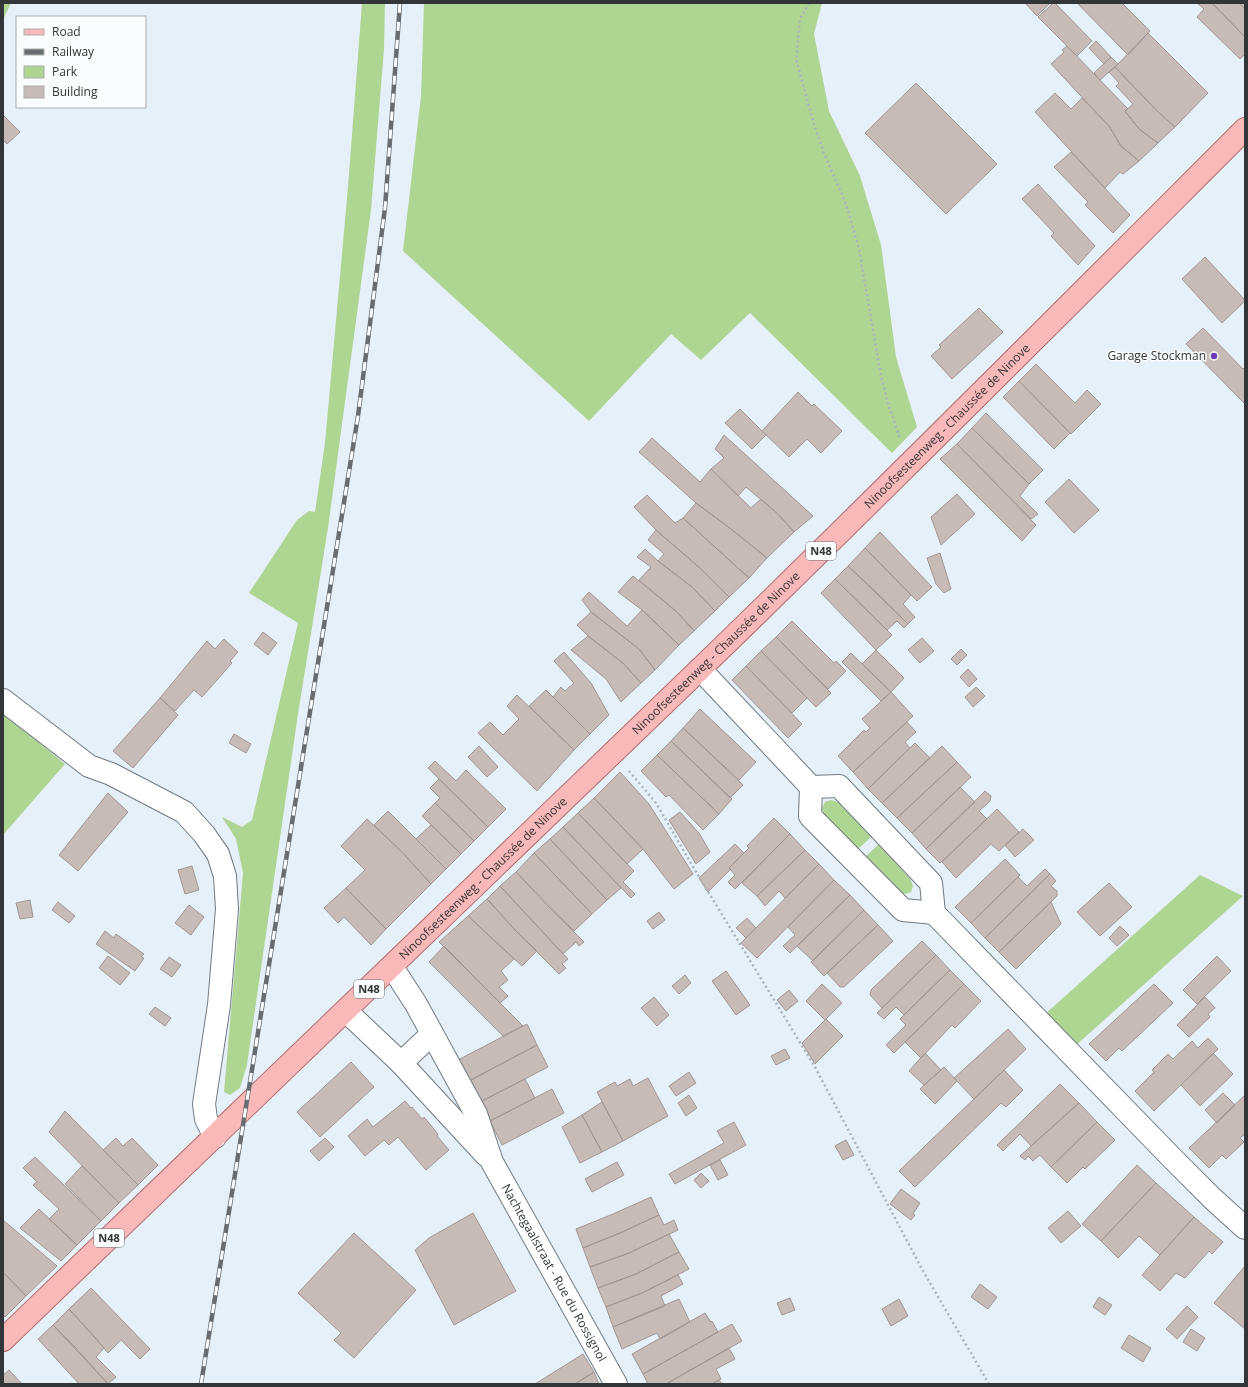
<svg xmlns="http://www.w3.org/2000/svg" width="1248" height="1387" viewBox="0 0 1248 1387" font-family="'Open Sans',sans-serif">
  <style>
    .green { fill: #afd593 }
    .building { fill: #c7bbb7; stroke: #a29692 }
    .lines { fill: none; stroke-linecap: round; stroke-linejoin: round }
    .minor-casing { stroke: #717a81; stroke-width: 24 }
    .major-casing { stroke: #b16d6e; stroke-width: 24 }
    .path { stroke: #abb3ba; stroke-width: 2.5; stroke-dasharray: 2 3; stroke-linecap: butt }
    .minor { stroke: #fff; stroke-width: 22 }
    .major { stroke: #f9b9b9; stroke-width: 22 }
    .rail-casing { stroke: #666c70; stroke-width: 4.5 }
    .rail { stroke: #fafcfd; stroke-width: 3; stroke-dasharray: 9; stroke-linecap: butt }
    .poi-dot { fill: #6e39b0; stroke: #fafcfd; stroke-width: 1.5 }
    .labels { text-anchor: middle; stroke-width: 3; stroke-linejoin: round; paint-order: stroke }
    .shield { fill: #fafcfd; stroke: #6e7174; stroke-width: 1 }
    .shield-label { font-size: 11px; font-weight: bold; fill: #323639 }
    .poi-label { font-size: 12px; fill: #323639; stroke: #fafcfd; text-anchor: end }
    .street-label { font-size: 12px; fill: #323639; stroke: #fafcfd }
  </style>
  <rect width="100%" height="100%" fill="#e6f0f8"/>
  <path class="green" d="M 3,3 L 11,3 L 3,20 Z
    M 362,3 L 385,3 L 384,49 L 371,210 L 328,528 L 298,714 L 247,1065 L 240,1088 L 230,1095 L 224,1092 L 243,873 L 236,839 L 222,817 L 242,827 L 252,820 L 298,623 L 249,593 L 297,520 L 309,511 L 315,512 L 325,443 L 348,187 Z
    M 424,3 L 822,3 L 814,34 L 829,111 L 860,176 L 881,245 L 896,357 L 917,427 L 892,453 L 750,313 L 701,360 L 671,334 L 589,421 L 403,251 L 421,96 Z
    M 3,713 L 65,764 L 3,835 Z
    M 831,800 L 838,802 L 871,837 L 857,850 L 824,815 L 822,808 L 825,802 Z
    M 879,844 L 911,880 L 913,886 L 911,892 L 905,894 L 898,892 L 865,857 Z
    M 1200,875 L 1243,896 L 1074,1047 L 1043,1016 Z"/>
  <path class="building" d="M 1025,3 L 1050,3 L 1037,16 Z
    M 1053,3 L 1055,3 L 1092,41 L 1077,56 L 1038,17 Z
    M 1077,3 L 1122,3 L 1150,31 L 1128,55 Z
    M 1197,3 L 1212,3 L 1245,37 L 1245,54 L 1240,59 L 1197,17 L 1204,9 Z
    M 1212,3 L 1239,3 L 1245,9 L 1245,37 Z
    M 1239,3 L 1245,3 L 1245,9 Z
    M 1148,33 L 1208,93 L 1175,127 L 1157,111 L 1115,67 Z
    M 1096,41 L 1111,57 L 1104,64 L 1089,48 Z
    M 1067,46 L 1128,109 L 1125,111 L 1139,129 L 1158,143 L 1139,161 L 1121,146 L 1109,126 L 1051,64 L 1064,52 L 1062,50 Z
    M 1111,57 L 1118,64 L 1100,80 L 1094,73 Z
    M 1115,67 L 1157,111 L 1175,127 L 1158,143 L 1139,129 L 1125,111 L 1133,104 L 1116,86 L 1119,83 L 1109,72 Z
    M 916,83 L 997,164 L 946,214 L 865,133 Z
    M 1055,93 L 1071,109 L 1082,98 L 1109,126 L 1121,146 L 1139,161 L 1123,174 L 1120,172 L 1105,188 L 1035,112 Z
    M 3,115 L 20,132 L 7,144 L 3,140 Z
    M 1071,152 L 1130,215 L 1113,233 L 1085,205 L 1088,202 L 1054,167 Z
    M 1038,184 L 1095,246 L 1078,265 L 1051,236 L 1054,233 L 1022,199 Z
    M 1205,257 L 1245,300 L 1245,301 L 1222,323 L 1182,279 Z
    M 979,308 L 1003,332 L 952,379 L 931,356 L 941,347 L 939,345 Z
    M 1203,328 L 1243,369 L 1245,367 L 1245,404 L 1186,344 Z
    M 1036,364 L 1075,403 L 1087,390 L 1101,404 L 1071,434 L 1019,381 Z
    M 1019,381 L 1070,433 L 1054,449 L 1003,397 Z
    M 798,392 L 812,406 L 814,404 L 842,431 L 821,453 L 807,439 L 789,457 L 762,431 Z
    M 740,409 L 766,435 L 752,449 L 725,423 Z
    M 986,413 L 1043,470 L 1029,484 L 972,428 Z
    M 972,428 L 1029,484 L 1020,496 L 1038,514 L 1031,519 L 957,444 Z
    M 724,435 L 813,516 L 794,532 L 779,515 L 746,487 L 738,496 L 711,469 L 724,458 L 715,449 Z
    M 652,438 L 700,482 L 711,469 L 751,508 L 761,499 L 779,515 L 794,532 L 767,558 L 731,529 L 696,503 L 639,452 Z
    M 957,444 L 1036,525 L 1022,541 L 940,459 Z
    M 1069,479 L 1099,510 L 1074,533 L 1045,502 Z
    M 957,494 L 975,514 L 941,545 L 931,517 Z
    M 647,495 L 675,523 L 683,518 L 749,578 L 729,597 L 701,569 L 656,530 L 634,507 Z
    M 696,503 L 731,529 L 767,558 L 749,578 L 683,518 Z
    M 656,530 L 701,569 L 729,597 L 715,611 L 692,587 L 658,561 L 664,554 L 648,540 Z
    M 880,532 L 932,587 L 917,601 L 865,548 Z
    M 865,548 L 911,595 L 903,604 L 915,617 L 908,624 L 848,566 Z
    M 645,549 L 658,561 L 692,587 L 715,611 L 694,631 L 677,612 L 639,580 L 651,567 L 637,557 Z
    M 940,553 L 951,589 L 944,593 L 936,584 L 927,558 Z
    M 848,566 L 875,591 L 908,624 L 904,628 L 897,621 L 887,630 L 835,579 Z
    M 633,576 L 677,612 L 694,631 L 679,645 L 642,610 L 618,592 Z
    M 835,579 L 892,635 L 876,650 L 821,593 Z
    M 589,592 L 627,626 L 642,610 L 679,645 L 655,670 L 639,649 L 591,612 L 582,600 Z
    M 591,612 L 639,649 L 655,670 L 641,683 L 624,664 L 588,636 L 577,625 Z
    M 792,621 L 834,663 L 836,661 L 846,671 L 828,689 L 776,637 Z
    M 263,632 L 277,643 L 268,655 L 254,644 Z
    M 588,636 L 624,664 L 641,683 L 621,702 L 606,679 L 571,650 Z
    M 776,637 L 831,693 L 816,707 L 761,651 Z
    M 922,638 L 934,651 L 920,663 L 908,650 Z
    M 224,639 L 238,652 L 230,661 L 232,663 L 202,697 L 194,690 L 175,711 L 160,698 L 207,641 L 215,649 Z
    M 961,649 L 967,655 L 957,665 L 951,659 Z
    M 876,650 L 904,678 L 891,692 L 862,664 Z
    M 761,651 L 807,698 L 792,713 L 746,666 Z
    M 564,652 L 591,683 L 609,715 L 590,734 L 553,697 L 561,687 L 565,691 L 574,683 L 554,661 Z
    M 851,653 L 891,692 L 881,701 L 842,662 Z
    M 746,666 L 802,724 L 788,738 L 732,680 Z
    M 968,669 L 977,679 L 969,687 L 960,677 Z
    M 976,687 L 985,696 L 973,707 L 965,697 Z
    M 546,690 L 590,734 L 574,750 L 529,706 Z
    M 891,692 L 913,716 L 853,772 L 838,756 L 864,730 L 866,732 L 870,728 L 862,719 Z
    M 517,695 L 574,750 L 537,791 L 478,733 L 490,722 L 503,735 L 519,719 L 507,706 Z
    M 160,698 L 178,715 L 133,768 L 113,751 Z
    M 700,709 L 756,762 L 739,780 L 683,728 Z
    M 907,722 L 916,732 L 905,742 L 910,748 L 868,789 L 853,772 Z
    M 683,728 L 743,785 L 730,798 L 671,741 Z
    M 234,734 L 251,744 L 246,753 L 229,743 Z
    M 671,741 L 732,799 L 719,814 L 657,755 Z
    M 915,743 L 930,758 L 882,803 L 868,789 Z
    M 479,746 L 498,767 L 487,777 L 468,757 Z
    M 942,746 L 957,762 L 897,818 L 882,803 Z
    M 657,755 L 719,814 L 703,830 L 669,795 L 666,797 L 641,771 Z
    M 435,761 L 456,781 L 466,770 L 506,809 L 488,827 L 428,768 Z
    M 957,762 L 971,777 L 912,833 L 897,818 Z
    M 620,772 L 649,804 L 693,874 L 674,889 L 643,849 L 594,798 Z
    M 439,779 L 488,827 L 474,841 L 435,803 L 440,798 L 430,788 Z
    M 960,787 L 975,802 L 926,849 L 912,833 Z
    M 985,791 L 991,796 L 990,801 L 979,811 L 987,819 L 940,863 L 926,849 Z
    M 108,793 L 128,812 L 78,871 L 59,855 Z
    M 594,798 L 643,849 L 627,864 L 578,813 Z
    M 435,803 L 474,841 L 461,854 L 422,816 Z
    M 997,809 L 1019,832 L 999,851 L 991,844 L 956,878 L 942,862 Z
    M 388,811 L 446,869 L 431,884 L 403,853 L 374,825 Z
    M 680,812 L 699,833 L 710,852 L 696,864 L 669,820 Z
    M 578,813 L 634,871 L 623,882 L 635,894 L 631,898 L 563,827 Z
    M 774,818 L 790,834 L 735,889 L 728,882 L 735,875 L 729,868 L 749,848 L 747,846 Z
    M 367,819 L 403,853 L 431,884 L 386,929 L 346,888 L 365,870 L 341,846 Z
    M 431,825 L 461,854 L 446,869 L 416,839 Z
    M 563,827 L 621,888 L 607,900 L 550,839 Z
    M 1023,829 L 1034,840 L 1015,857 L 1005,845 Z
    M 790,834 L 805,850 L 757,896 L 742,883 Z
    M 550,839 L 607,900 L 592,914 L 534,853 Z
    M 735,844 L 744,853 L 729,868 L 731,869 L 708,892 L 699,878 Z
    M 805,850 L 819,864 L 785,898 L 779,891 L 765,906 L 757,896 Z
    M 534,853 L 592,914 L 574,931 L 516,872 Z
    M 1005,859 L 1020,875 L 971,923 L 955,907 Z
    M 819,864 L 834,880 L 757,958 L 741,943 Z
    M 192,866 L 199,890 L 185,894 L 178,870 Z
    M 1045,869 L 1050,874 L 985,938 L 971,923 L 1018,877 L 1027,886 Z
    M 516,872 L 545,903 L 584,942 L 579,946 L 576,942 L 563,954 L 500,886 Z
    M 1050,874 L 1056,881 L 1051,886 L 1057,891 L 1057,896 L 999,952 L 985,938 Z
    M 834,880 L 850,895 L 790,953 L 783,946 L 795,935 L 788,927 Z
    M 1109,883 L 1132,907 L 1100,936 L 1077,912 Z
    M 500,886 L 568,959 L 562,964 L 566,968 L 559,974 L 517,932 L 487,899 Z
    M 346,888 L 386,929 L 371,945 L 344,917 L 338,923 L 324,908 Z
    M 850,895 L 864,910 L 813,961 L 797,946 Z
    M 487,899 L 517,932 L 537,951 L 522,966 L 468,916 Z
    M 30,900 L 33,917 L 20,919 L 16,903 Z
    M 58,902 L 75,916 L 69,923 L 52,910 Z
    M 1051,902 L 1061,924 L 1016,969 L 999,952 Z
    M 189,905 L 204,917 L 191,935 L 175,923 Z
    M 864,910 L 878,925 L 824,976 L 811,962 Z
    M 659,912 L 665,920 L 653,929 L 647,921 Z
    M 468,916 L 514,959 L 501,971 L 508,980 L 499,987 L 508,996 L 500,1003 L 439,942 Z
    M 747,918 L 756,928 L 746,938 L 736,928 Z
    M 878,925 L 893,941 L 844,987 L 840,987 L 827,973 Z
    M 1120,926 L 1129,935 L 1117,946 L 1109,938 Z
    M 105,931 L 114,938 L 116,934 L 144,954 L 141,957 L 144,958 L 135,971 L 96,944 Z
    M 922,941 L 936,955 L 882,1008 L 870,995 L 871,990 Z
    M 444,946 L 500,1003 L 523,1026 L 503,1036 L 429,962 Z
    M 936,955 L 950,970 L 904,1015 L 896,1007 L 884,1019 L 877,1013 Z
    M 108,956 L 130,973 L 120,985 L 99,968 Z
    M 1217,956 L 1231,971 L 1197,1004 L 1183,990 Z
    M 169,957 L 181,965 L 172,977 L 160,969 Z
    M 950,970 L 964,984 L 894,1053 L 886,1045 L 906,1025 L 900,1019 Z
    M 726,971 L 750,1005 L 736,1015 L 712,981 Z
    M 685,975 L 691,983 L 679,994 L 672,986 Z
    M 822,984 L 842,1003 L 825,1020 L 806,1001 Z
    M 964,984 L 981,1001 L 955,1028 L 952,1025 L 921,1058 L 905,1042 Z
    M 1154,984 L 1173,1003 L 1122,1051 L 1119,1048 L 1106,1061 L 1089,1044 Z
    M 789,990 L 798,1001 L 786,1011 L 777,1000 Z
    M 654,997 L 669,1015 L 657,1026 L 641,1008 Z
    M 1205,997 L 1215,1008 L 1208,1014 L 1210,1017 L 1189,1037 L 1177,1025 Z
    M 155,1007 L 171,1018 L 165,1026 L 149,1014 Z
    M 826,1019 L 843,1036 L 815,1064 L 802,1043 Z
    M 527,1024 L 537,1045 L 469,1081 L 458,1060 Z
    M 1008,1029 L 1026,1049 L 974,1099 L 954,1078 Z
    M 1208,1038 L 1218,1049 L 1154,1111 L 1135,1091 L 1154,1072 L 1152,1070 L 1168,1054 L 1173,1059 L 1192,1041 L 1198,1048 Z
    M 537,1045 L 548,1067 L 480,1102 L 469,1081 Z
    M 785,1049 L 790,1058 L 776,1065 L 771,1056 Z
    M 925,1053 L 941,1070 L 924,1085 L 909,1071 Z
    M 1213,1053 L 1233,1074 L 1200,1106 L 1181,1085 Z
    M 351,1062 L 374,1087 L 320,1137 L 297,1112 Z
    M 944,1067 L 957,1081 L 935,1104 L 920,1089 Z
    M 1004,1070 L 1023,1090 L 1006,1107 L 1001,1103 L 915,1187 L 899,1171 Z
    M 689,1072 L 696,1083 L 676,1096 L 669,1086 Z
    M 648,1078 L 668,1116 L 623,1141 L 597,1092 L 615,1082 L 617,1086 L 630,1079 L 633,1086 Z
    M 525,1079 L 535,1098 L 490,1121 L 480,1102 Z
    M 1060,1084 L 1079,1103 L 1031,1146 L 1020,1134 L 1003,1151 L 997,1145 Z
    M 552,1089 L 564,1113 L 502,1145 L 490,1121 Z
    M 1223,1093 L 1235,1105 L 1217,1123 L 1205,1110 Z
    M 689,1095 L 697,1108 L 686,1116 L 678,1103 Z
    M 1245,1095 L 1245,1134 L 1240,1138 L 1244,1142 L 1226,1159 L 1222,1155 L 1209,1168 L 1189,1148 Z
    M 405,1101 L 411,1108 L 412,1107 L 422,1119 L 424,1117 L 438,1134 L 437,1136 L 449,1150 L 426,1170 L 398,1137 L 389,1145 L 384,1140 L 365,1156 L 348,1136 L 367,1119 L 373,1127 Z
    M 602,1102 L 623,1141 L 602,1152 L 582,1115 Z
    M 1079,1103 L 1097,1122 L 1051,1167 L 1040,1155 L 1033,1161 L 1028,1156 L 1025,1160 L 1020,1156 Z
    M 65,1111 L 138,1185 L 119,1203 L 49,1132 Z
    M 582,1115 L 602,1152 L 580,1163 L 562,1127 Z
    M 734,1122 L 746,1145 L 675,1184 L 669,1174 L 724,1143 L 717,1131 Z
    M 1097,1122 L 1115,1140 L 1085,1169 L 1083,1167 L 1067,1183 L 1051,1167 Z
    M 116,1138 L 123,1146 L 132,1138 L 158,1165 L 138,1185 L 103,1150 Z
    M 325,1138 L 334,1147 L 319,1161 L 310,1151 Z
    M 846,1140 L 854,1155 L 843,1160 L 835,1146 Z
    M 35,1157 L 101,1221 L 77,1245 L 49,1219 L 59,1209 L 33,1185 L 37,1182 L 23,1168 Z
    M 720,1160 L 728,1175 L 718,1180 L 710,1165 Z
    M 617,1162 L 624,1175 L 592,1192 L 585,1179 Z
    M 1137,1165 L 1156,1183 L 1101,1241 L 1082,1224 Z
    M 82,1166 L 119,1203 L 101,1221 L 65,1184 Z
    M 701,1173 L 709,1181 L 701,1188 L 694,1180 Z
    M 1156,1183 L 1194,1217 L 1160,1255 L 1139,1236 L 1118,1258 L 1101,1241 Z
    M 901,1189 L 920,1203 L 913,1214 L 915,1215 L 911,1220 L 890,1204 Z
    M 651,1197 L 659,1215 L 620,1233 L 583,1248 L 576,1229 L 613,1214 Z
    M 39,1209 L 77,1245 L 61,1261 L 20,1228 Z
    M 1068,1211 L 1081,1226 L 1061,1243 L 1048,1228 Z
    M 473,1213 L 516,1291 L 454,1325 L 415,1250 L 429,1238 Z
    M 659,1215 L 664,1225 L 674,1220 L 678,1230 L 629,1253 L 590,1267 L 583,1248 L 620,1233 Z
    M 1194,1217 L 1223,1242 L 1212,1254 L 1209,1251 L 1185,1278 L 1176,1273 L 1160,1291 L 1142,1275 Z
    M 3,1220 L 57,1266 L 26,1296 L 3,1272 Z
    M 354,1233 L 416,1290 L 354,1358 L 334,1340 L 341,1333 L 298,1293 Z
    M 669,1234 L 679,1252 L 636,1274 L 598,1288 L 590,1267 L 629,1253 Z
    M 679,1252 L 689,1269 L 642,1293 L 606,1307 L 598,1288 L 636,1274 Z
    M 1245,1266 L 1245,1329 L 1214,1303 Z
    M 3,1272 L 26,1296 L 5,1317 L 3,1316 Z
    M 678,1275 L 683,1284 L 661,1296 L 665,1306 L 613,1327 L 606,1307 L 642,1293 Z
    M 980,1284 L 997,1297 L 988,1309 L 971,1297 Z
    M 91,1288 L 150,1349 L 140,1359 L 121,1340 L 108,1353 L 95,1337 L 69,1309 Z
    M 1099,1297 L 1112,1305 L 1105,1315 L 1093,1307 Z
    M 790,1298 L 795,1310 L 782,1315 L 777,1303 Z
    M 679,1299 L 690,1322 L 660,1339 L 657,1333 L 622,1349 L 613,1327 Z
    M 899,1299 L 908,1316 L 891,1326 L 882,1309 Z
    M 1187,1306 L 1198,1317 L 1177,1339 L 1166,1329 Z
    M 69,1309 L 104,1348 L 96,1357 L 116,1377 L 108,1384 L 53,1325 Z
    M 705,1313 L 711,1322 L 712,1321 L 718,1332 L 643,1374 L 632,1354 Z
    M 732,1324 L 742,1341 L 666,1384 L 648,1384 L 643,1374 Z
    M 53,1325 L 74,1346 L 108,1384 L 79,1384 L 38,1339 Z
    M 1191,1329 L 1205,1338 L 1197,1351 L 1183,1342 Z
    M 1129,1335 L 1151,1348 L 1143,1362 L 1121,1348 Z
    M 729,1348 L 735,1359 L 716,1369 L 721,1379 L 712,1384 L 666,1384 Z
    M 583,1354 L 594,1372 L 575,1384 L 535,1384 Z
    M 9,1370 L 22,1384 L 3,1384 L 3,1375 Z
    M 594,1372 L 599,1384 L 575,1384 Z
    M 719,1380 L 722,1384 L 712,1384 Z"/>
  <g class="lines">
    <defs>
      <g id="minor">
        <path d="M 700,669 L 811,787 L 839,786 L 931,883 L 934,913 L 1173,1159 L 1213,1199 L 1245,1228"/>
        <path d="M 3,700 L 89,766 L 111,774 L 184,812 L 204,834 L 218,854 L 225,876 L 227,909 L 219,1005 L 204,1104 L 206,1119 L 215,1137"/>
        <path d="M 811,787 L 810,816 L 903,910 L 934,913"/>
        <path id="s1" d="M 392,967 L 416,1004 L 476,1114 L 492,1162 L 616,1384"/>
        <path d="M 346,1011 L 401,1063 L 486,1155"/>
        <path d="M 401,1063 L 432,1034"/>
      </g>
      <g id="major">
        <path id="s2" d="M 3,1340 C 236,1117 468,893 700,669 C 884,491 1064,310 1245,129"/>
      </g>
    </defs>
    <use href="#minor" class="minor-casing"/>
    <use href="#major" class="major-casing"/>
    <path class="path" d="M 809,3 L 800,19 L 796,59 L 813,121 L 824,153 L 846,204 L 859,249 L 881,376 L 888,404 L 900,438
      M 629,771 L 656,803 L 696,872 L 815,1067 L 923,1271 L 989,1384"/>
    <use href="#minor" class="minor"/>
    <use href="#major" class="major"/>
    <defs>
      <path id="rail" d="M 201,1384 L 358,416 L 385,208 L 400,3"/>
    </defs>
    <use href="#rail" class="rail-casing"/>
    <use href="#rail" class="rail"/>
  </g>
  <circle class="poi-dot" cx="1214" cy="356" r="4"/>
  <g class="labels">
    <g class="shield">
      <rect x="806" y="542" width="30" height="18" rx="3"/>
      <rect x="354" y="980" width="30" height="18" rx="3"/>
      <rect x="94" y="1229" width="30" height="18" rx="3"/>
    </g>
    <g class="shield-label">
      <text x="821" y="555">N48</text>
      <text x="369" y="993">N48</text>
      <text x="109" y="1242">N48</text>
    </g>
    <g class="poi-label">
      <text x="1206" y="360">Garage Stockman</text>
    </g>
    <g class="street-label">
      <text dy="4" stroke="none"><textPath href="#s2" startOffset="1314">Ninoofsesteenweg - Chaussée de Ninove</textPath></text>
      <text dy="4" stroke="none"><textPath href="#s2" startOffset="990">Ninoofsesteenweg - Chaussée de Ninove</textPath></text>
      <text dy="4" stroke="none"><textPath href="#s2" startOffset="666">Ninoofsesteenweg - Chaussée de Ninove</textPath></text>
      <text dy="4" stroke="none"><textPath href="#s1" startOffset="347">Nachtegaalstraat - Rue du Rossignol</textPath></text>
    </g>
  </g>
  <rect width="1248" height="1387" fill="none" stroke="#323639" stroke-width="8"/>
  <rect x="16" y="16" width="130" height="92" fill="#fafcfd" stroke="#aaadaf"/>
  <rect x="24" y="29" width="20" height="6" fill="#f9b9b9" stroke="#aaadaf"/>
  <text x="52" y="36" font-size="12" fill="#323639">Road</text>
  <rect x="24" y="49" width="20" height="6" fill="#666c70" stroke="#aaadaf"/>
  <text x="52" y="56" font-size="12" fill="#323639">Railway</text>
  <rect x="24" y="66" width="20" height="12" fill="#afd593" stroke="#aaadaf"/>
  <text x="52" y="76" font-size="12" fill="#323639">Park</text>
  <rect x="24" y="86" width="20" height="12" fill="#c7bbb7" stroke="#aaadaf"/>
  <text x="52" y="96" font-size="12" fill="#323639">Building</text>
</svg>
